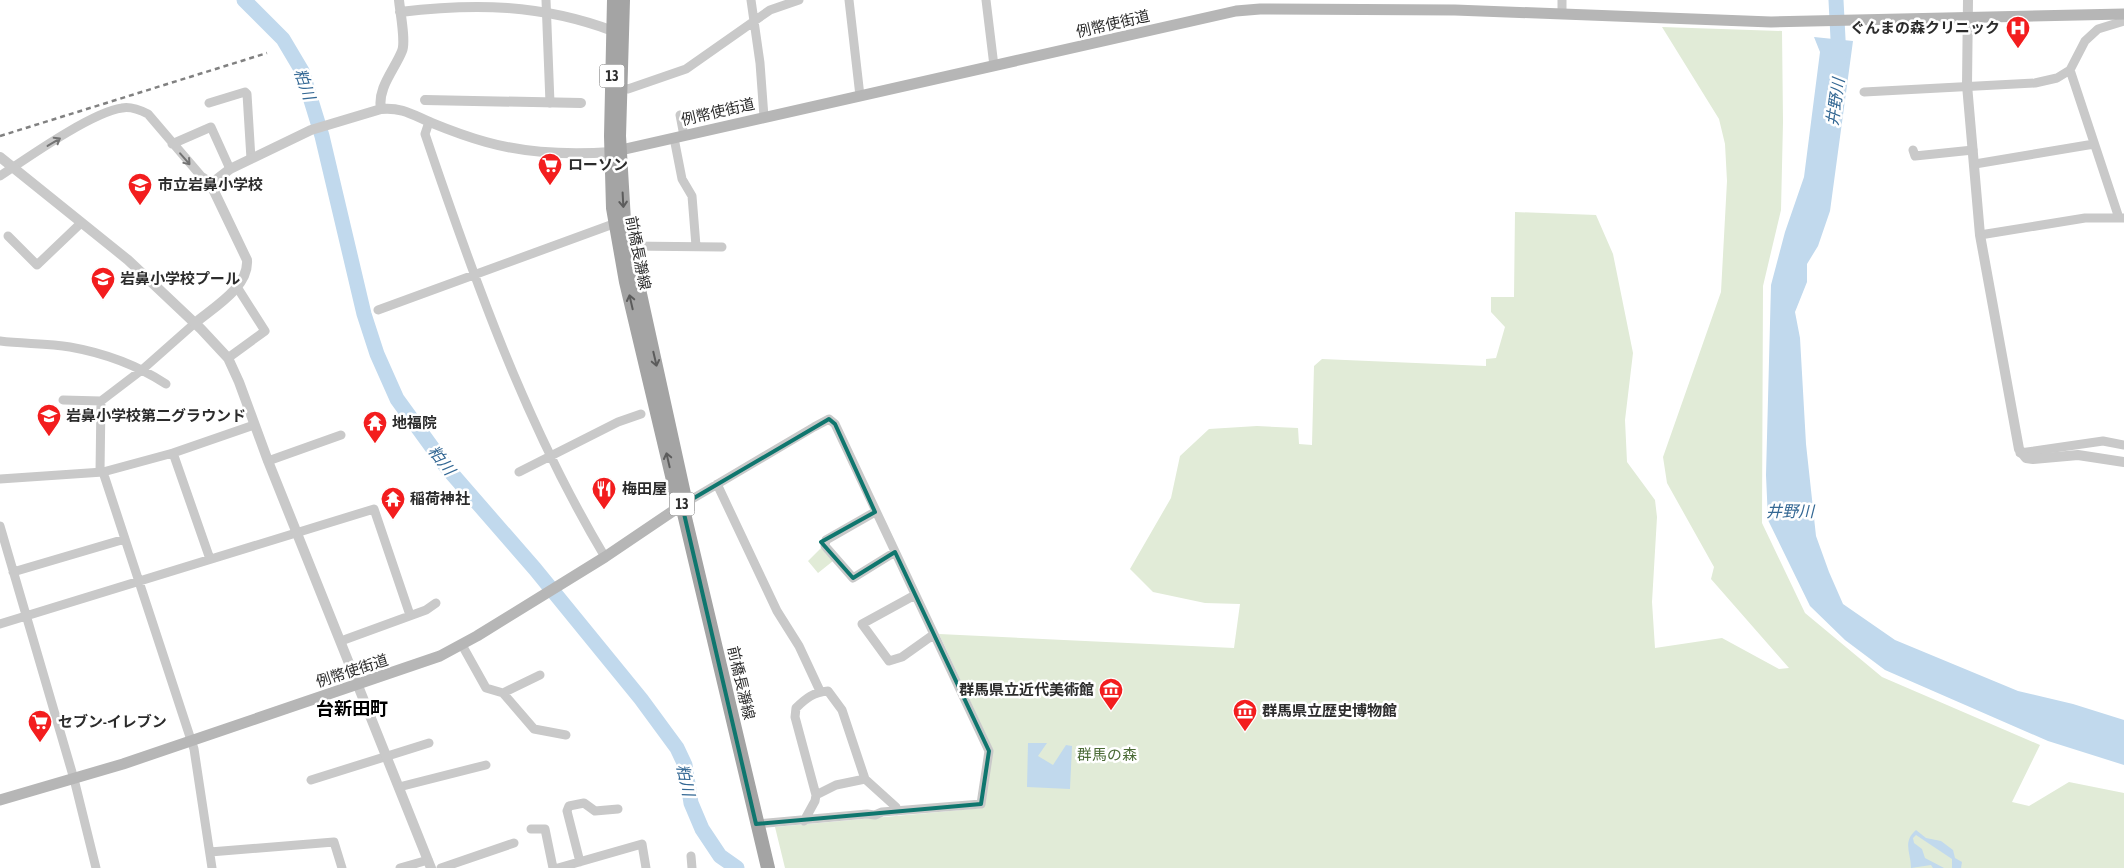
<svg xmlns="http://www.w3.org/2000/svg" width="2124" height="868" viewBox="0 0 2124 868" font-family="'Asap Condensed','Noto Sans JP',sans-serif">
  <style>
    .green { fill: #e1ebd7 }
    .water { fill: #c1d9ed }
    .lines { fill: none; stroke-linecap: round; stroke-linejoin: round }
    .river { stroke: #c1d9ed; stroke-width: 15 }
    .minor { stroke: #c9c9c9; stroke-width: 9 }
    .tertiary { stroke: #c9c9c9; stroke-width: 10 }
    .secondary { stroke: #b6b6b6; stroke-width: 11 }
    .primary { stroke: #a4a4a4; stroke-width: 14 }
    .rail { stroke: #818181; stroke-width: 2.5; stroke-dasharray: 5 4; stroke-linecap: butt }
    .oneway { stroke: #737373 }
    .oneway2 { stroke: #5c5c5c }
    .marked { fill: none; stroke: #0f766e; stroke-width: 4; stroke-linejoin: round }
    .labels { text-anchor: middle; stroke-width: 5; stroke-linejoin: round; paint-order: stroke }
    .shield { fill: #fff; stroke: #6b6b6b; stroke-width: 1 }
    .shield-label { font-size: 14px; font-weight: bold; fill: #2c2c2c }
    .street-label { font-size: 15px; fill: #2c2c2c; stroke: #fff }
    .poi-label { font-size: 15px; font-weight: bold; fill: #2c2c2c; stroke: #fff; text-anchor: start }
    .park-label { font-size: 15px; fill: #4b6b36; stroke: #fff }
    .water-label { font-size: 16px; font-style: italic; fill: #346894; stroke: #fff }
    .quarter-label { font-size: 18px; font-weight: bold; fill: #000; stroke: #fff }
  </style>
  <rect width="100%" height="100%" fill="#fff"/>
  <path class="green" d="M 1662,27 L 1782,31 L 1783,122 L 1781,210 L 1763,286 L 1762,523 L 1805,613 L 1882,677 L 2040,745 L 2012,802 L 2029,806 L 2069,782 L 2124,793 L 2124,868 L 785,868 L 775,827 L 983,808 L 993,750 L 939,634 L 1234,648 L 1240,604 L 1205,603 L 1153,592 L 1130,569 L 1171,498 L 1180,456 L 1209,429 L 1257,426 L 1298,428 L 1299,444 L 1312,445 L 1314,366 L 1322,359 L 1486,366 L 1486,359 L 1496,358 L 1505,327 L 1491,312 L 1491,297 L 1514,297 L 1515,212 L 1596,215 L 1613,254 L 1633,353 L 1625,420 L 1627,462 L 1655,500 L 1657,517 L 1652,602 L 1655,648 L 1722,638 L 1779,669 L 1789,668 L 1711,579 L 1714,567 L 1667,483 L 1663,457 L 1721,292 L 1727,181 L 1725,144 L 1719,119 Z
    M 821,548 L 833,561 L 818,573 L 808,561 Z"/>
  <path class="water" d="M 1814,37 L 1853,41 L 1830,211 L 1818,246 L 1807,264 L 1807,282 L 1795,312 L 1800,338 L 1806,444 L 1816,536 L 1829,572 L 1843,604 L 1895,640 L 2018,691 L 2073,704 L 2124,720 L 2124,765 L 2048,741 L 1885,670 L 1845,640 L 1810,606 L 1768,520 L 1766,475 L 1771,285 L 1785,232 L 1804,177 L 1820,52 Z
    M 1028,743 L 1047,743 L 1038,756 L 1053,765 L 1066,745 L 1072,746 L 1070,789 L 1027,787 Z
    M 1916,830 L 1926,838 L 1941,841 L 1953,850 L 1955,858 L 1962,862 L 1961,868 L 1952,868 L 1952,859 L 1916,835 L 1913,838 L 1914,843 L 1922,849 L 1925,858 L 1944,868 L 1933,868 L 1931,865 L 1911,868 C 1911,853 1902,842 1916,830 Z"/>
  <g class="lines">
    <path class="river" d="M 244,0 L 283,39 L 302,71 L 322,136 L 364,314 L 377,354 L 397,399 L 447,468 L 535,569 L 641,699 L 677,748 L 685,765 L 691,803 L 702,829 L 720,856 L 737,868
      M 1836,0 L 1839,58"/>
    <path class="minor" d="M 546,0 L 550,103
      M 751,0 L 760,63 L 764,117
      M 849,0 L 860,96
      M 986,0 L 994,66
      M 1562,0 L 1562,14
      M 2070,70 L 2119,218
      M 621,87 L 628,89 L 686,69 L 770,10 L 799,0
      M 1864,92 L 2035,83 L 2057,78 L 2070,70 L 2085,41 L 2098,29 L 2124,21
      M 209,103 L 245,92 L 247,94 L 251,159
      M 680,115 L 684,136
      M 429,122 L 425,134 C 474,279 526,425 605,557
      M 674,138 L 682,179 L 692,196 L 696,246
      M 172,144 L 211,127 L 230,169
      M 1913,150 L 1915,156 L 1973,150
      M 1975,164 L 2094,144
      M 0,176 C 27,158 92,112 122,108 C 131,106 140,110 148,114 L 201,176 L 212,183
      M 1980,235 L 2085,218 L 2124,218
      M 8,236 L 37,265 L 81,223
      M 629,246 L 722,247
      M 378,310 L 616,223
      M 0,341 C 23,344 47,343 70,347 C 104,353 137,365 166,384
      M 228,358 L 265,331 L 237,287
      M 63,400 L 101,401
      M 173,453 L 210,559
      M 2020,453 L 2103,441 L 2124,445
      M 268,461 L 341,435
      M 100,472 L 101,401 L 143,369 L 195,323
      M 103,472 L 173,453 L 254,425
      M 519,472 L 618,422 L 641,414
      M 0,479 L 103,472 L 194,749 L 212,868
      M 717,484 L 777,611 L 799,646 L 820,691
      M 682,505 L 814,427 L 829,419 L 835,424 L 989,751 L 981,804 L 882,812 L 875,815 L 867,814 L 756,824
      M 875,512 L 826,540 L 825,546 L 853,578 L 895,552
      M 0,526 L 74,779 L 96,868
      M 13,572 L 125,539
      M 915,595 L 862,624 L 889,661 L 902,657 L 933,635
      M 0,624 L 374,509 L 410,615
      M 341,641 L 426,610 L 436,603
      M 462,645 L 486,688 L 503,693 L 534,729 L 566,735
      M 503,693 L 540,675
      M 311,780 L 429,743
      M 399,787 L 486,765
      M 816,795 L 836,785 L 865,779
      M 804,821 L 815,801 L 816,795 L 795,717 L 796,708 C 806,698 814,692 828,691 L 842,710 L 865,779 L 896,807 L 897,811
      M 531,829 L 545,829 L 553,868
      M 210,852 L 334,842 L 342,868
      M 691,856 L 692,868
      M 580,862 L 567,811 L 569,806 L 584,803 L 595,811 L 618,809
      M 400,868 L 428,860
      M 441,868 L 514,843
      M 558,868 L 642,844 L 646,868"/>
    <path class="tertiary" d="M 1968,0 L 1967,85 L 1980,235 L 2019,449 L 2026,458 L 2033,459 L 2078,455 L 2124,462
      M 400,12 C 475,3 541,4 613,31
      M 425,100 L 581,103
      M 381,109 C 377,88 395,69 402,51 C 406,42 400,11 399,0
      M 0,157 L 128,260 L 201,329 L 228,358 L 239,382 L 268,461 L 431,868
      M 195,323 C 214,307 249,287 247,260 L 213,189 L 212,183 L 230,169 L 311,130 L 381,109 C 402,107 413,115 432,123 C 449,130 468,137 486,142 C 525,153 571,155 612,152"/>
    <path class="secondary" d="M 612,152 L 1236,11 L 1260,9 L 1455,10 L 1771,22 L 2124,14
      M 0,800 L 123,764 L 440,656 L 477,636 L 605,557 L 682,505"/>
    <path class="primary" d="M 614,0 L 611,136 L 613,208 L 626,282 L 677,497 L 682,505 L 684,494 L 624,221 L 619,136 L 623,0
      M 682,505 L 768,868"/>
    <path class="rail" d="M 0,136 L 267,53"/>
  </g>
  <defs><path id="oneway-shaft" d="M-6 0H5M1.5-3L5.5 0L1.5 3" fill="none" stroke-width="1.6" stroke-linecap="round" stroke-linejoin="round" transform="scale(1.25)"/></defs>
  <g class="oneway">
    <use href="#oneway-shaft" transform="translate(54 142) rotate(-31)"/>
    <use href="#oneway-shaft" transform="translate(185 159) rotate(49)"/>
  </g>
  <g class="oneway2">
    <use href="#oneway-shaft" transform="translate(623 200) rotate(87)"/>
    <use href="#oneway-shaft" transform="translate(631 302) rotate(-103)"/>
    <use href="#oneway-shaft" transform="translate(655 359) rotate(77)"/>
    <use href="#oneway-shaft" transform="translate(668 460) rotate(-103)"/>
  </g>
  <path class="marked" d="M 829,419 L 835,424 L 875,512 L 821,542 L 853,578 L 895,552 L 989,751 L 981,804 L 756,824 L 682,505 Z"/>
  <defs>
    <symbol id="hospital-pin" viewBox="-11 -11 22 30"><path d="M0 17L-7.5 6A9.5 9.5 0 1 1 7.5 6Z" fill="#f31d1e" stroke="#fff"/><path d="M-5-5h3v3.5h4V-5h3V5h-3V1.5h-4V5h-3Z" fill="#fff"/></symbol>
    <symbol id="supermarket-pin" viewBox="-11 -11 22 30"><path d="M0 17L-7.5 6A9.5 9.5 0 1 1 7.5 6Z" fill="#f31d1e" stroke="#fff"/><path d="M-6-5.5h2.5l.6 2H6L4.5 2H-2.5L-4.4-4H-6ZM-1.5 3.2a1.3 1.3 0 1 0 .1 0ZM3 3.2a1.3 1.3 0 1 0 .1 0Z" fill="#fff"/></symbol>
    <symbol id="school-pin" viewBox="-11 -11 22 30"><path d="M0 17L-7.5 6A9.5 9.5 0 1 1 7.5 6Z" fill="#f31d1e" stroke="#fff"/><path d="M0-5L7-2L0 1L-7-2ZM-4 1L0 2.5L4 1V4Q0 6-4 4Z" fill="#fff"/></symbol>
    <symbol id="temple-pin" viewBox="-11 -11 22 30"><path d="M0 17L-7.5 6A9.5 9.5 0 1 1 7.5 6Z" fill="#f31d1e" stroke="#fff"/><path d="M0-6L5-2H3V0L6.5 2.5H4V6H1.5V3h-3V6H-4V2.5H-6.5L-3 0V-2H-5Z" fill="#fff"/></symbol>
    <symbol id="restaurant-pin" viewBox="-11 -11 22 30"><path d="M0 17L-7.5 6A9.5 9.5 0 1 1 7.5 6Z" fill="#f31d1e" stroke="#fff"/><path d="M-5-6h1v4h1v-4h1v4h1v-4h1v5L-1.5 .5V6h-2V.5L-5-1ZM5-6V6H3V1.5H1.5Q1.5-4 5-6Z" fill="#fff"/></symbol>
    <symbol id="museum-pin" viewBox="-11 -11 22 30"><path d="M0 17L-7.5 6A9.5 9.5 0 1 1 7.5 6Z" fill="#f31d1e" stroke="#fff"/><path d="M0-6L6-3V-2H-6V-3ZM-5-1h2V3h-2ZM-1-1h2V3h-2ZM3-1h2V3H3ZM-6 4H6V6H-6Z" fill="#fff"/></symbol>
  </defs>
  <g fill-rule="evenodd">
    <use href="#hospital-pin" x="2004" y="14" width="28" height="38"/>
    <use href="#supermarket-pin" x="536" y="151" width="28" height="38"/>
    <use href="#school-pin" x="126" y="171" width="28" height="38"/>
    <use href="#school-pin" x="89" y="265" width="28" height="38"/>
    <use href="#school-pin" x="35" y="402" width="28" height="38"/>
    <use href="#temple-pin" x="361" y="409" width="28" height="38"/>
    <use href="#restaurant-pin" x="590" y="475" width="28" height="38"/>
    <use href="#temple-pin" x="379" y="485" width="28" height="38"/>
    <use href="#museum-pin" x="1097" y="676" width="28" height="38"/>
    <use href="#museum-pin" x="1231" y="697" width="28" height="38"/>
    <use href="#supermarket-pin" x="26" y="708" width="28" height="38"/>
  </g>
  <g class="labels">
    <g class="shield">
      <rect x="599.5" y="64.5" width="25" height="23" rx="4"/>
      <rect x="669.5" y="492.5" width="25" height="23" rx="4"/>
    </g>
    <g class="shield-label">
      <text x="612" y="81">13</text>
      <text x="682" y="509">13</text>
    </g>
    <g class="street-label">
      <text transform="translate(1113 24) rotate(-13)" y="5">例幣使街道</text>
      <text transform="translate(718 112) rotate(-13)" y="5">例幣使街道</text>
      <text transform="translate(638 253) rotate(79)" y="5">前橋長瀞線</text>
      <text transform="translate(352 671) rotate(-18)" y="5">例幣使街道</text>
      <text transform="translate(741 683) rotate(77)" y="5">前橋長瀞線</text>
    </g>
    <g class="poi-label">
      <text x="2000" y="33" text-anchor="end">ぐんまの森クリニック</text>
      <text x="568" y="170">ローソン</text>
      <text x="158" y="190">市立岩鼻小学校</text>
      <text x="120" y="284">岩鼻小学校プール</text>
      <text x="66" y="421">岩鼻小学校第二グラウンド</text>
      <text x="392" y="428">地福院</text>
      <text x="622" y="494">梅田屋</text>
      <text x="410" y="504">稲荷神社</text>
      <text x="1094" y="695" text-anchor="end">群馬県立近代美術館</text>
      <text x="1262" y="716">群馬県立歴史博物館</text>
      <text x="58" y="727">セブン-イレブン</text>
    </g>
    <g class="park-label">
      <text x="1107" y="760">群馬の森</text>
    </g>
    <g class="water-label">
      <text transform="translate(305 84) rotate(70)" y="6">粕川</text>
      <text transform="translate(1835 102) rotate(-82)" y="6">井野川</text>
      <text transform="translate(442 460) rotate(53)" y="6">粕川</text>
      <text x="1790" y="517">井野川</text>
      <text transform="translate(686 780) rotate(78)" y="6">粕川</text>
    </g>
    <g class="quarter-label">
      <text x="352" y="715">台新田町</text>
    </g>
  </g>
</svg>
